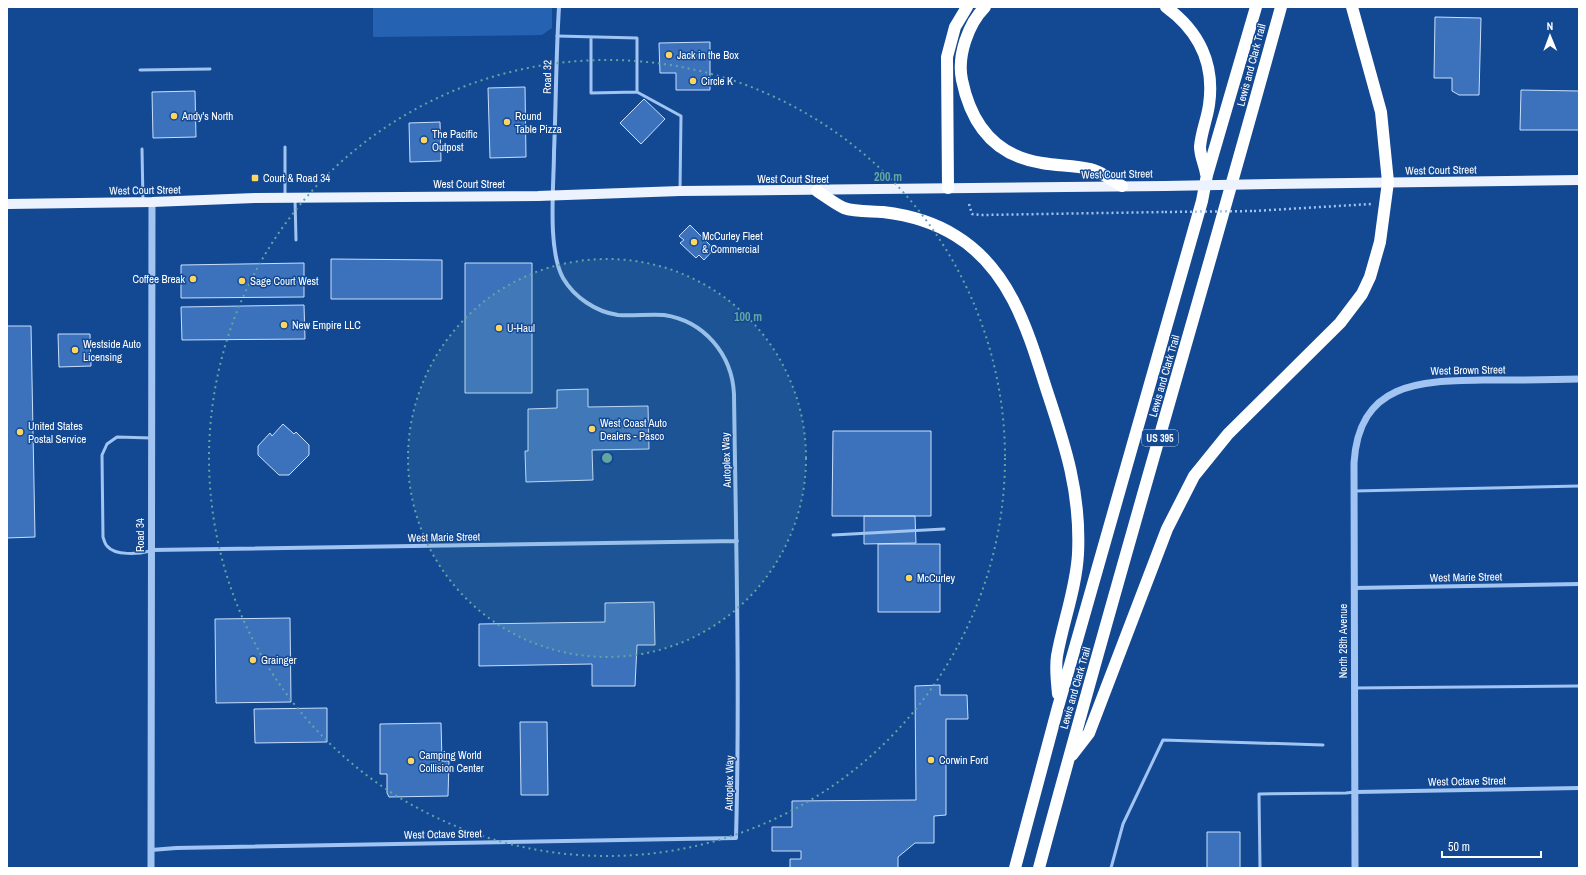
<svg xmlns="http://www.w3.org/2000/svg" width="1586" height="875" viewBox="0 0 1586 875" font-family="'Archivo Narrow',sans-serif">
  <style>
    .grass { fill: #2562b2 }
    .building { fill: #3c72bb; stroke: #c9dffd }
    .lines { fill: none; stroke-linecap: round; stroke-linejoin: round }
    .path { stroke: #a1c4f2; stroke-width: 2.5; stroke-dasharray: 2 3; stroke-linecap: butt }
    .service { stroke: #a1c4f2; stroke-width: 3 }
    .minor { stroke: #a1c4f2; stroke-width: 4 }
    .tertiary { stroke: #a1c4f2; stroke-width: 7 }
    .primary { stroke: #ecf3ff; stroke-width: 10 }
    .motorway { stroke: #fff; stroke-width: 12 }
    .path-bridge { stroke: #a1c4f2; stroke-width: 2.5; stroke-dasharray: 2 3; stroke-linecap: butt }
    .primary-bridge { stroke: #ecf3ff; stroke-width: 10 }
    .ring { fill: none; stroke: #63a6a1; stroke-width: 2; stroke-dasharray: 2 4 }
    .poi-dot { fill: #ffd562; stroke: #134993; stroke-width: 1.5 }
    .labels { text-anchor: middle; stroke-width: 3; stroke-linejoin: round; paint-order: stroke }
    .shield { fill: #134993; stroke: #b8c8df; stroke-width: 1 }
    .shield-label { font-size: 10px; font-weight: bold; fill: #fff }
    .poi-label { font-size: 11px; fill: #fff; stroke: #134993; text-anchor: start }
    .street-label { font-size: 11px; fill: #fff; stroke: #134993 }
    .centre { fill: #63a6a1; stroke: #134993; stroke-width: 2 }
    .ring-label { font-size: 12px; text-anchor: middle; font-weight: bold; fill: #63a6a1; stroke: #134993; stroke-width: 3; stroke-linejoin: round; paint-order: stroke }
  </style>
  <rect width="100%" height="100%" fill="#134993"/>
  <path class="grass" d="M 373,7 L 552,7 L 552,28 L 542,35 L 373,37 Z"/>
  <path class="building" d="M 1435,17 L 1481,18 L 1479,95 L 1459,95 L 1452,91 L 1452,78 L 1434,78 Z
    M 710,42 L 710,90 L 676,90 L 676,73 L 660,73 L 659,43 Z
    M 525,87 L 526,157 L 490,158 L 488,88 Z
    M 1521,90 L 1579,91 L 1579,130 L 1520,130 Z
    M 195,91 L 196,137 L 153,138 L 152,92 Z
    M 644,99 L 665,119 L 641,144 L 620,123 Z
    M 440,122 L 441,161 L 410,162 L 409,123 Z
    M 690,225 L 714,249 L 704,260 L 699,255 L 696,258 L 680,243 L 684,240 L 679,236 Z
    M 331,259 L 442,260 L 442,299 L 331,299 Z
    M 304,263 L 304,297 L 181,298 L 181,265 Z
    M 465,263 L 532,263 L 532,393 L 465,393 Z
    M 304,305 L 305,339 L 182,340 L 181,307 Z
    M 7,326 L 31,326 L 35,537 L 7,538 Z
    M 58,334 L 90,334 L 91,366 L 59,367 Z
    M 588,389 L 588,407 L 648,406 L 649,449 L 592,450 L 593,480 L 526,482 L 525,451 L 528,451 L 528,409 L 557,408 L 557,390 Z
    M 283,424 L 294,434 L 296,432 L 309,445 L 309,455 L 289,475 L 279,475 L 258,455 L 258,446 L 270,433 L 272,436 Z
    M 833,431 L 931,431 L 931,516 L 832,516 Z
    M 864,516 L 915,516 L 916,543 L 864,544 Z
    M 878,544 L 940,544 L 940,612 L 878,612 Z
    M 654,602 L 655,645 L 637,645 L 635,686 L 592,686 L 592,664 L 479,666 L 479,624 L 605,622 L 605,603 Z
    M 290,618 L 291,702 L 216,703 L 215,619 Z
    M 940,685 L 940,695 L 967,695 L 968,719 L 946,719 L 946,815 L 934,816 L 934,843 L 915,843 L 898,857 L 898,868 L 790,868 L 790,859 L 801,859 L 801,851 L 772,851 L 772,827 L 792,827 L 792,801 L 916,800 L 915,686 Z
    M 327,708 L 327,742 L 255,743 L 254,709 Z
    M 520,722 L 547,722 L 548,795 L 521,795 Z
    M 441,723 L 442,761 L 449,761 L 448,796 L 389,797 L 387,793 L 387,774 L 380,774 L 380,724 Z
    M 1207,832 L 1240,832 L 1240,868 L 1207,868 Z"/>
  <g class="lines">
    <path class="path" d="M 969,204 L 972,214 L 982,215 L 1165,212
      M 1254,211 L 1371,204"/>
    <path class="service" d="M 557,36 L 637,38 L 637,92 L 681,116 L 680,190
      M 591,38 L 591,93 L 637,92
      M 140,70 L 210,69
      M 285,147 L 285,196
      M 142,149 L 143,201
      M 295,199 L 296,240
      M 1354,491 L 1579,486
      M 833,535 L 944,529
      M 150,551 C 139,554 115,556 107,546 C 105,544 104,540 103,537 L 102,455 L 107,444 L 117,437 L 151,438
      M 1354,688 L 1579,686
      M 1111,868 L 1123,824 L 1163,740 L 1323,745
      M 1260,868 L 1259,794 L 1346,793 L 1355,792"/>
    <path class="minor" d="M 151,550 L 737,541
      M 1354,588 L 1579,584
      M 1355,792 L 1579,788
      M 151,850 L 176,848 L 736,838 C 740,690 736,542 734,394 C 732,354 704,321 664,315 C 649,314 633,316 618,315 C 596,312 574,297 563,278 C 547,249 554,185 554,152 C 556,104 556,55 559,7"/>
    <path class="tertiary" d="M 151,868 L 152,202
      M 1355,868 L 1354,463 C 1359,380 1423,381 1487,380 C 1518,380 1548,380 1579,379"/>
    <path class="primary" d="M 1271,184 L 1579,180
      M 7,204 L 152,202 L 255,198 L 538,196 L 680,191 L 1165,186"/>
    <path class="motorway" d="M 985,7 C 968,24 957,56 962,80 C 971,124 995,156 1042,163 C 1058,166 1075,165 1090,169 C 1101,171 1113,181 1122,186
      M 1166,7 C 1199,31 1215,64 1209,105 C 1207,119 1201,133 1200,147 C 1200,156 1205,166 1206,174
      M 948,188 L 947,57 L 955,27 L 967,7
      M 817,191 C 825,196 835,204 844,208 C 855,212 871,211 883,212 C 908,215 934,222 956,236 C 1010,269 1028,331 1046,388 C 1065,445 1081,492 1078,554 C 1076,589 1063,622 1057,656 C 1055,668 1057,682 1058,694
      M 1072,755 L 1089,733 L 1167,529 L 1194,476 L 1228,434 L 1340,323 L 1362,294 L 1370,277 L 1380,242 L 1388,182 L 1381,112 L 1352,7
      M 1015,868 L 1058,707 L 1202,201 L 1207,175 L 1256,7
      M 1039,868 C 1116,580 1202,295 1281,7"/>
    <path class="path-bridge" d="M 1165,212 L 1254,211"/>
    <path class="primary-bridge" d="M 1165,186 L 1271,184"/>
  </g>
  <circle cx="607" cy="458" r="199" fill="#63a6a1" fill-opacity=".12"/>
  <g class="ring">
    <circle cx="607" cy="458" r="199"/>
    <circle cx="607" cy="458" r="398"/>
  </g>
  <g class="poi-dot">
    <circle cx="669" cy="55" r="4"/>
    <circle cx="693" cy="81" r="4"/>
    <circle cx="174" cy="116" r="4"/>
    <circle cx="507" cy="122" r="4"/>
    <circle cx="424" cy="140" r="4"/>
    <rect x="251" y="174" width="8" height="8" rx="2"/>
    <circle cx="694" cy="242" r="4"/>
    <circle cx="193" cy="279" r="4"/>
    <circle cx="242" cy="281" r="4"/>
    <circle cx="284" cy="325" r="4"/>
    <circle cx="499" cy="328" r="4"/>
    <circle cx="75" cy="350" r="4"/>
    <circle cx="592" cy="429" r="4"/>
    <circle cx="20" cy="432" r="4"/>
    <circle cx="909" cy="578" r="4"/>
    <circle cx="253" cy="660" r="4"/>
    <circle cx="931" cy="760" r="4"/>
    <circle cx="411" cy="761" r="4"/>
  </g>
  <g class="labels">
    <rect class="shield" x="1142" y="430" width="36" height="16" rx="3"/>
    <g class="shield-label">
      <text x="1160" y="442">US 395</text>
    </g>
    <g class="poi-label">
      <text x="677" y="59">Jack in the Box</text>
      <text x="701" y="85">Circle K</text>
      <text x="182" y="120">Andy's North</text>
      <text x="515" y="120">Round<tspan x="515" dy="13">Table Pizza</tspan></text>
      <text x="432" y="138">The Pacific<tspan x="432" dy="13">Outpost</tspan></text>
      <text x="263" y="182">Court &amp; Road 34</text>
      <text x="702" y="240">McCurley Fleet<tspan x="702" dy="13">&amp; Commercial</tspan></text>
      <text x="185" y="283" text-anchor="end">Coffee Break</text>
      <text x="250" y="285">Sage Court West</text>
      <text x="292" y="329">New Empire LLC</text>
      <text x="507" y="332">U-Haul</text>
      <text x="83" y="348">Westside Auto<tspan x="83" dy="13">Licensing</tspan></text>
      <text x="600" y="427">West Coast Auto<tspan x="600" dy="13">Dealers - Pasco</tspan></text>
      <text x="28" y="430">United States<tspan x="28" dy="13">Postal Service</tspan></text>
      <text x="917" y="582">McCurley</text>
      <text x="261" y="664">Grainger</text>
      <text x="419" y="759">Camping World<tspan x="419" dy="13">Collision Center</tspan></text>
      <text x="939" y="764">Corwin Ford</text>
    </g>
    <g class="street-label">
      <text transform="translate(1251 65) rotate(-75)" y="4">Lewis and Clark Trail</text>
      <text transform="translate(547 77) rotate(-89)" y="4">Road 32</text>
      <text transform="translate(1441 170) rotate(-1)" y="4">West Court Street</text>
      <text transform="translate(1117 174) rotate(-1)" y="4">West Court Street</text>
      <text x="793" y="183">West Court Street</text>
      <text x="469" y="188">West Court Street</text>
      <text transform="translate(145 190) rotate(-1)" y="4">West Court Street</text>
      <text transform="translate(1468 370) rotate(-1)" y="4">West Brown Street</text>
      <text transform="translate(1164 376) rotate(-74)" y="4">Lewis and Clark Trail</text>
      <text transform="translate(726 460) rotate(-92)" y="4">Autoplex Way</text>
      <text transform="translate(140 535) rotate(-90)" y="4">Road 34</text>
      <text transform="translate(444 537) rotate(-1)" y="4">West Marie Street</text>
      <text transform="translate(1466 577) rotate(-1)" y="4">West Marie Street</text>
      <text transform="translate(1343 641) rotate(-90)" y="4">North 28th Avenue</text>
      <text transform="translate(1075 688) rotate(-74)" y="4">Lewis and Clark Trail</text>
      <text transform="translate(1467 781) rotate(-1)" y="4">West Octave Street</text>
      <text transform="translate(729 783) rotate(-89)" y="4">Autoplex Way</text>
      <text transform="translate(443 834) rotate(-1)" y="4">West Octave Street</text>
    </g>
  </g>
  <circle cx="607" cy="458" r="6" class="centre"/>
  <g class="ring-label">
    <text x="888" y="181">200 m</text>
    <text x="748" y="321">100 m</text>
  </g>
  <rect width="1586" height="875" fill="none" stroke="#ffffff" stroke-width="16"/>
  <g transform="translate(1550 36) rotate(359)" stroke="#134993" stroke-width="3" paint-order="stroke">
  <path d="M0-3L7 15L0 10L-7 15Z" fill="#ffffff"/>
  <text y="-6" font-size="11" font-weight="bold" text-anchor="middle" fill="#ffffff">N</text>
  </g>
  <path d="M1442 851v6h99v-6" fill="none" stroke="#ffffff" stroke-width="2"/>
  <text x="1448" y="851" font-size="12" fill="#ffffff" stroke="#134993" stroke-width="3" paint-order="stroke">50 m</text>
</svg>
